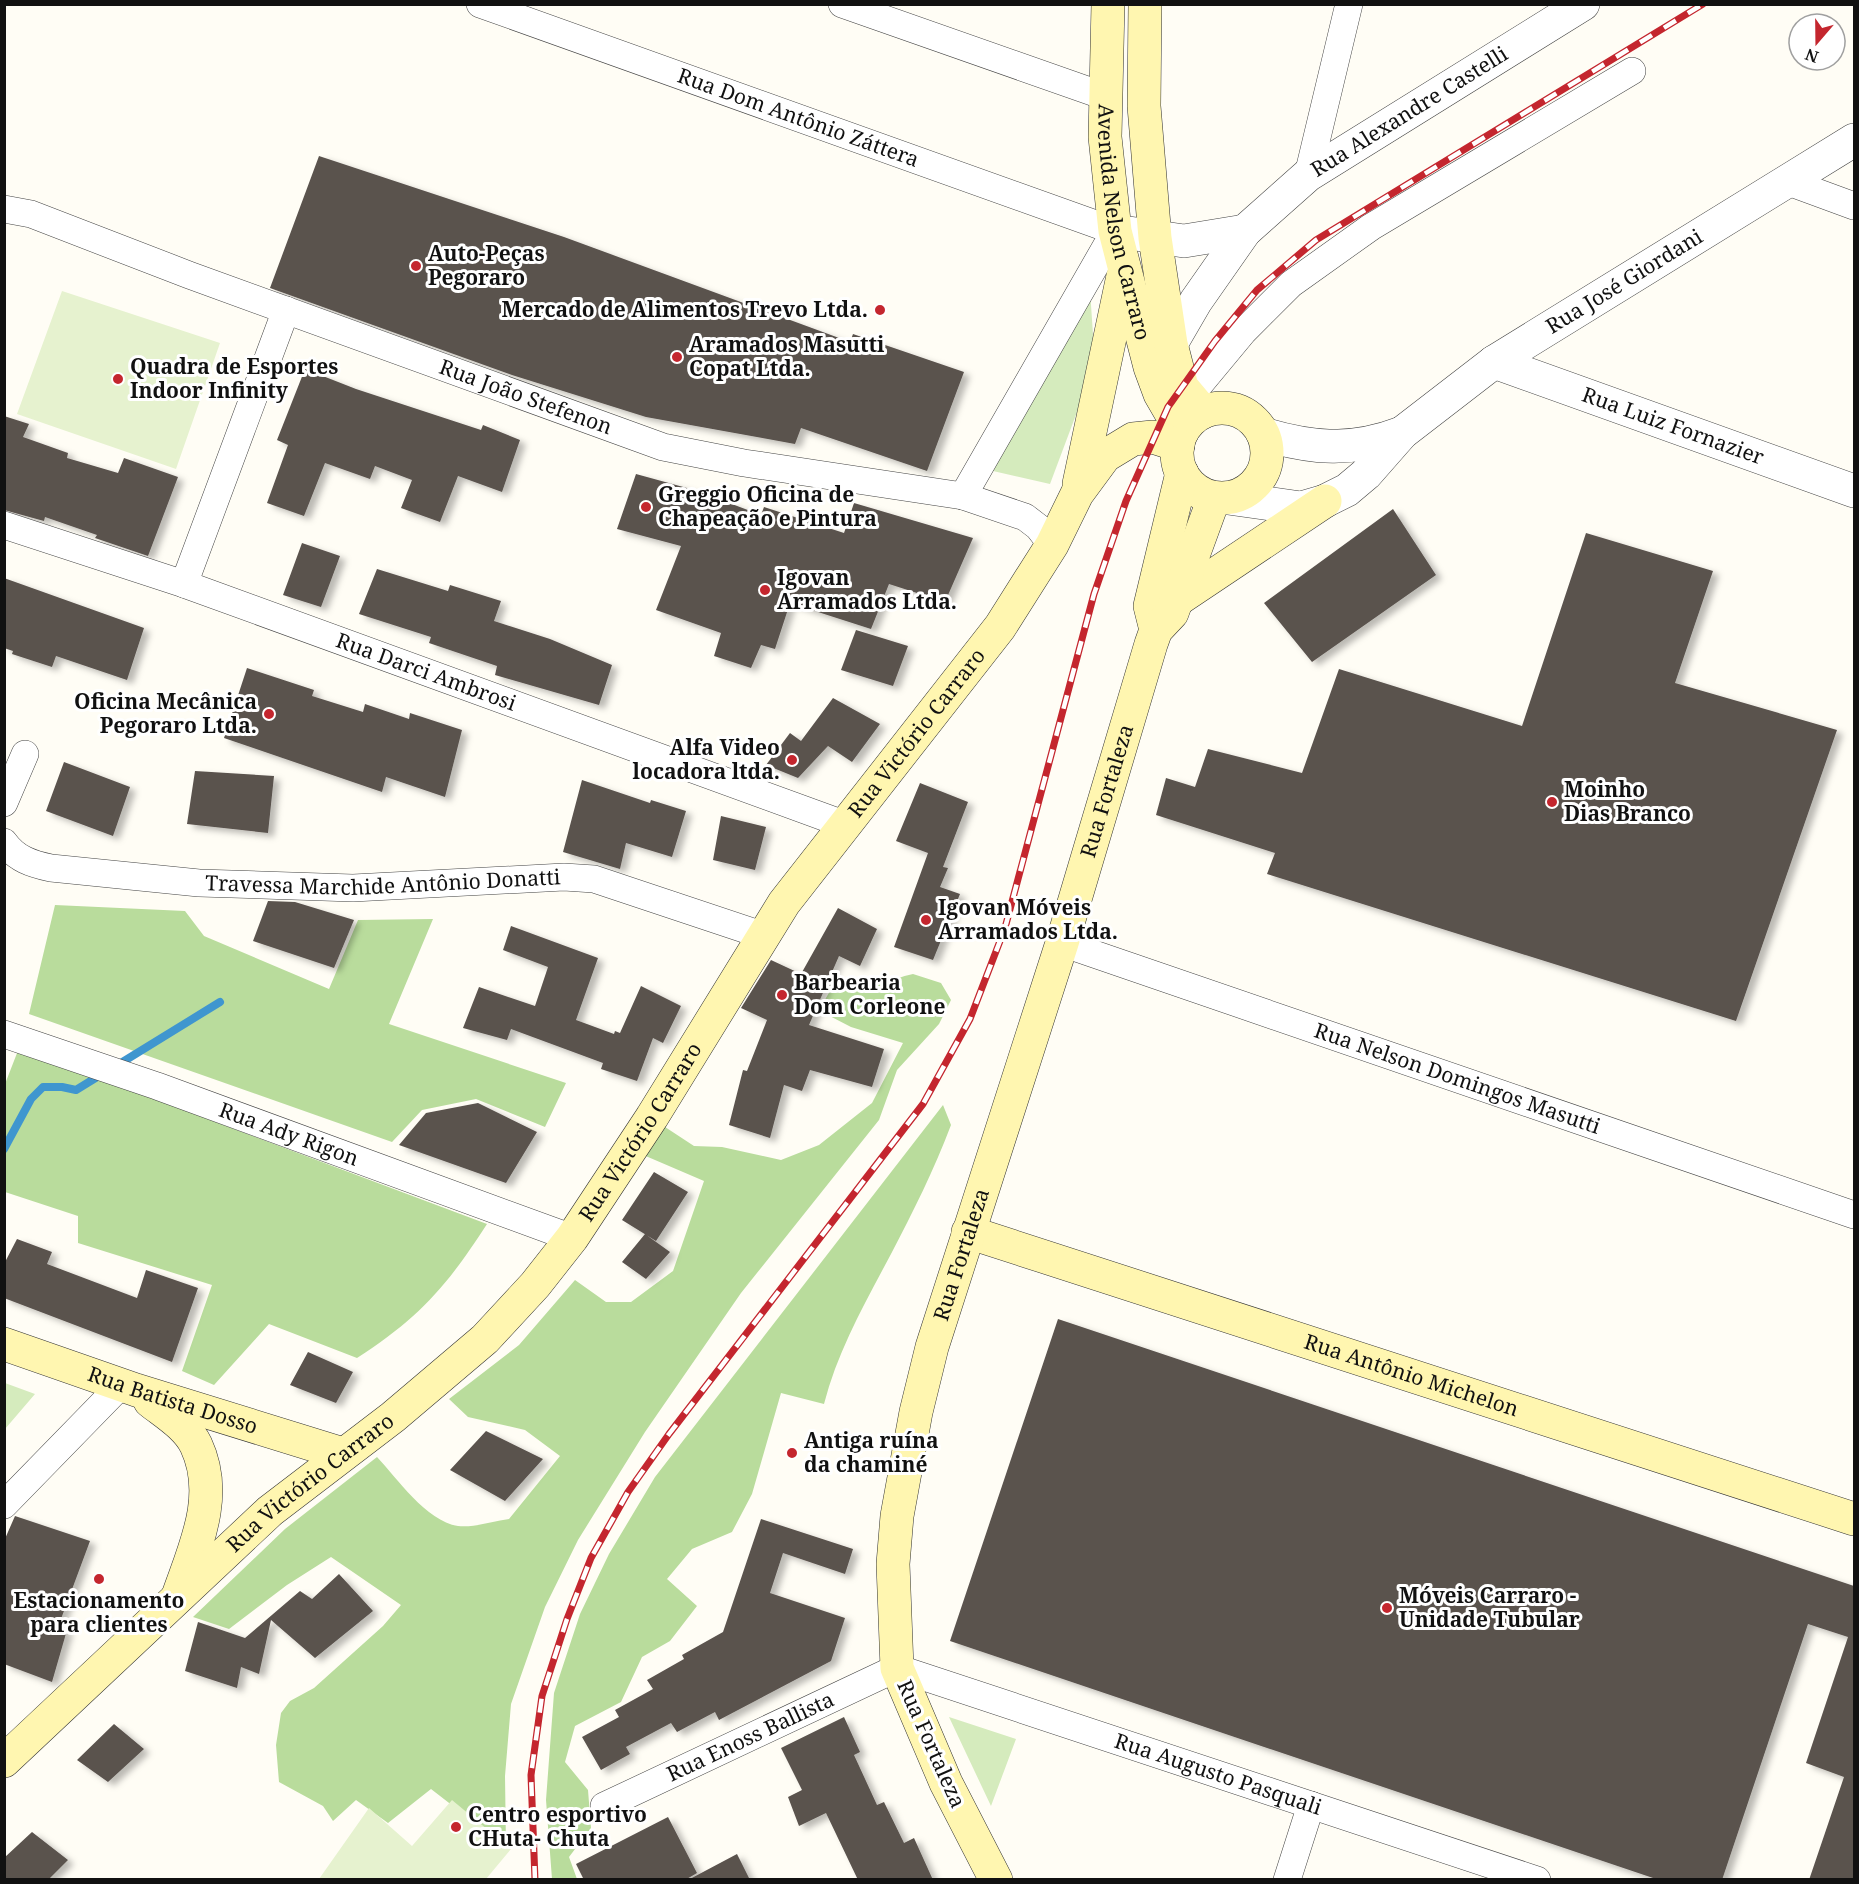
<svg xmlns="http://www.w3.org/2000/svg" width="1859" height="1884" viewBox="0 0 1859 1884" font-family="'Noto Serif',serif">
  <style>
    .green { fill: #d5ebbd }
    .forest { fill: #b9dc9c }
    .pitch { fill: #e6f2cf }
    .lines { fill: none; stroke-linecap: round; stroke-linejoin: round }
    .stream { stroke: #3f96cf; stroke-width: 8 }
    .building { fill: #5a524d; filter: url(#shadow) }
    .minor-casing { stroke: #444; stroke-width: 28 }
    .tertiary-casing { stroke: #444; stroke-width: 34 }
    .secondary-casing { stroke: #333; stroke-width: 34 }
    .minor { stroke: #fff; stroke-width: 27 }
    .tertiary { stroke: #fff; stroke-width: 33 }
    .secondary { stroke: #fff6b0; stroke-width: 33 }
    .rail-casing { stroke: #c4262e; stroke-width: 7 }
    .rail { stroke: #fff; stroke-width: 4.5; stroke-dasharray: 14; stroke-linecap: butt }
    .poi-dot { fill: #c4262e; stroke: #fff; stroke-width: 2 }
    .labels { text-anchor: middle; stroke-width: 6; stroke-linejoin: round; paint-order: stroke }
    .street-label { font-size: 21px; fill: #111; stroke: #fff }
    .poi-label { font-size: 21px; font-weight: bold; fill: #111; stroke: #fff; text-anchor: start }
  </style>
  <defs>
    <filter id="shadow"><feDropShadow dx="6" dy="4" stdDeviation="3" flood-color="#0004"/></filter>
  </defs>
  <rect width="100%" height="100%" fill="#fffdf5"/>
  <path class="green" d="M 1090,290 L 1095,364 L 1050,484 L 993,471 Z
    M 5,1383 L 35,1394 L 5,1429 L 4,1383 Z
    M 949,1717 L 1016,1739 L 991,1806 Z"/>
  <path class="forest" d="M 55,905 L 185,911 L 204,936 L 329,989 L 358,920 L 433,919 L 389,1024 L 566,1083 L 545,1127 L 476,1099 L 422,1110 L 392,1142 L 29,1014 Z
    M 913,974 L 941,983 L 951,1000 L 939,1024 L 897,1070 L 879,1120 L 741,1293 L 645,1432 L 578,1540 L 545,1607 L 511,1704 L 505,1776 L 506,1847 L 431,1789 L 388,1823 L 356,1800 L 333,1821 L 323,1806 L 279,1782 L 276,1745 L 281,1713 L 290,1701 L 314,1688 L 383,1626 L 401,1605 L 331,1557 L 287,1585 L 229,1629 L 193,1617 L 285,1529 L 377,1457 C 397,1478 426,1521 458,1526 C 473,1528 494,1521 509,1519 L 560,1456 L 525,1430 L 468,1417 L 449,1399 L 519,1345 L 575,1280 L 606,1302 L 631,1302 L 673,1271 L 704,1181 L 641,1154 L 662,1125 L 694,1146 L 722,1147 L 781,1160 L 819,1145 L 872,1103 L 903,1043 L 851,1027 L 820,1011 C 836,972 844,981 880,982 C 890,982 902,976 913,974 Z
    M 19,1048 L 487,1224 C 447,1286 419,1318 357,1358 L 269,1324 L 214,1385 L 182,1371 L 212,1285 L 78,1243 L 78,1216 L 5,1192 L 5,1084 Z
    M 943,1105 L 951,1125 C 934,1170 913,1212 891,1254 C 865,1303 838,1350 824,1404 L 781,1393 L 752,1494 L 732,1532 L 692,1549 L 667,1579 L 697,1606 L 670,1641 L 642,1657 L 621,1702 L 575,1726 L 565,1762 L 588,1790 L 591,1828 L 569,1857 L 577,1879 L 552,1879 L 546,1800 L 554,1693 L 580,1614 L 609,1554 L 655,1477 Z"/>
  <path class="pitch" d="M 62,291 L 220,343 L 176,469 L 17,414 Z
    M 452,1800 L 511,1849 L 486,1879 L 319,1879 L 369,1808 L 412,1846 Z"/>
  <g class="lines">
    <path class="stream" d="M 116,1066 L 220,1002
      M 4,1149 L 31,1099 L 43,1087 L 62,1087 L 76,1090 L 102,1074"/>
  </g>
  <path class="building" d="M 319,156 L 564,237 L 850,342 L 853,334 L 964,372 L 927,471 L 801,428 L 795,444 L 646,417 L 512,375 L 270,288 Z
    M 305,369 L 356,389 L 481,430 L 483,425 L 520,440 L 502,492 L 458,476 L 440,522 L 401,508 L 412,480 L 375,466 L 370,479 L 325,463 L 304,516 L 267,503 L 288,445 L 277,440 Z
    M 4,416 L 29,424 L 23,437 L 68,453 L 67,458 L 118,473 L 124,458 L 178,477 L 148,556 L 95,538 L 97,535 L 45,517 L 44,521 L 4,510 Z
    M 636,474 L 716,496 L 716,498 L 761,515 L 764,507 L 844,533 L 854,503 L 973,538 L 945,602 L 889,584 L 871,629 L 790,603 L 775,649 L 761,645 L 751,668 L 714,656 L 721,633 L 656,610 L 681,546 L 617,529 Z
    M 1393,509 L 1436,575 L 1312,662 L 1264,603 Z
    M 1586,533 L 1713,571 L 1675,683 L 1837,730 L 1736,1021 L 1267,874 L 1275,853 L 1156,815 L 1166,778 L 1195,787 L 1208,749 L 1302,773 L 1339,669 L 1522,726 Z
    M 302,543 L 340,556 L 321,607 L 283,595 Z
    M 377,569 L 448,591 L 450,585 L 501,601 L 494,621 L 550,639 L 612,665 L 599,705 L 495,675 L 497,666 L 429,643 L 431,637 L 359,614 Z
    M 4,578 L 144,628 L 127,680 L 56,656 L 52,667 L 12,654 L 13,651 L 4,648 Z
    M 856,630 L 908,646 L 893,686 L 841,670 Z
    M 247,668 L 314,690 L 312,696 L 363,712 L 365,704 L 409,719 L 410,713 L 462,730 L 445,797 L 386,777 L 382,792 L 224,738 Z
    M 833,698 L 880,724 L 852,762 L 828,746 L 798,778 L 766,765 L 790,733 L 801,741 Z
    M 64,762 L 130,787 L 113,836 L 46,811 Z
    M 195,771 L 274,776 L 268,833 L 187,824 Z
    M 582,780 L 650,803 L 651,800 L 686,811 L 672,857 L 626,843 L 620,869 L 563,852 Z
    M 920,783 L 968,802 L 943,867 L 948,868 L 940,887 L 960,894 L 933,960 L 894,947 L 928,853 L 896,841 Z
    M 721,816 L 766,827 L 755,870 L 713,860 Z
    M 268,901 L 295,902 L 354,920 L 334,968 L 253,941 Z
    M 838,908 L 877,929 L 860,966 L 839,956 L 809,1025 L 884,1049 L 872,1087 L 810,1070 L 802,1091 L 784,1085 L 770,1138 L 729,1125 L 743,1070 L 747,1071 L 767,1020 L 741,1008 L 771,960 L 801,974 Z
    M 511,926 L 598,958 L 576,1020 L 614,1034 L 615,1031 L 620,1033 L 641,986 L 681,1006 L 663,1043 L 653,1038 L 637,1081 L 601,1069 L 603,1063 L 511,1029 L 507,1040 L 463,1028 L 479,987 L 535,1006 L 548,967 L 503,950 Z
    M 478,1103 L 537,1132 L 506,1183 L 399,1145 L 426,1113 Z
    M 654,1172 L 688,1192 L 656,1241 L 622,1220 Z
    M 645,1234 L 670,1252 L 646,1279 L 622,1262 Z
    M 17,1239 L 52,1252 L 47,1264 L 137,1298 L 146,1270 L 198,1288 L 172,1362 L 4,1298 L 4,1264 Z
    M 1058,1319 L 1854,1586 L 1854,1880 L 1809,1880 L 1844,1777 L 1806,1763 L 1848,1637 L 1808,1624 L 1722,1880 L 1659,1880 L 950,1641 Z
    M 308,1352 L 353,1372 L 336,1403 L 290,1385 Z
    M 486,1431 L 543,1459 L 505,1501 L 450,1470 Z
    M 15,1516 L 90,1541 L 58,1627 L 67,1630 L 52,1682 L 4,1664 L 4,1541 Z
    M 761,1519 L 853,1549 L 845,1574 L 783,1553 L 770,1593 L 845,1618 L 831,1661 L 719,1720 L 715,1712 L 677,1732 L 671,1723 L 626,1747 L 630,1754 L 601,1770 L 582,1737 L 619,1717 L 615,1710 L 653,1689 L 647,1680 L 684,1659 L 682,1655 L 723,1632 Z
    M 339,1574 L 373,1611 L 315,1658 L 271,1620 L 259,1674 L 241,1667 L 237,1688 L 185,1671 L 198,1622 L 245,1638 L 300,1591 L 312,1599 Z
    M 844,1717 L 860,1752 L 854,1755 L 877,1805 L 884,1802 L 904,1843 L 914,1838 L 933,1880 L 858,1880 L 826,1813 L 799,1826 L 788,1797 L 802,1790 L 781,1748 Z
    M 114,1724 L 144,1749 L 108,1782 L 77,1760 Z
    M 668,1817 L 697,1873 L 685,1880 L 584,1880 L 576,1864 Z
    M 32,1832 L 68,1860 L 48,1880 L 4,1880 L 4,1858 Z
    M 737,1854 L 750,1880 L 688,1880 Z"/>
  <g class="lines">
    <defs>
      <g id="minor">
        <path id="s1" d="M 480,4 L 1115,231 L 963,496"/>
        <path d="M 842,4 L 1104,96"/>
        <path d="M 1308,175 L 1349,4"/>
        <path d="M 1786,181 L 1854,206"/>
        <path id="s2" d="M 4,209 L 31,214 L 189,275 L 663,447 L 744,463 L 963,496 L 1025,517 L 1038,527 L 1052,545"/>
        <path d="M 1189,397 L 1243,332 L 1291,284 L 1371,227 L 1632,71"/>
        <path id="s3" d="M 4,525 L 184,584 L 846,825"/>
        <path d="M 184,584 L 286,310"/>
        <path d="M 4,803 L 25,754"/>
        <path id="s4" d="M 4,842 C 16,859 32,864 51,868 L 199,883 L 353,888 L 564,877 L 594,879 L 762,935"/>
        <path id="s5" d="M 1062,943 L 1854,1215"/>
        <path id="s6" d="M 4,1034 L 157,1086 L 572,1238"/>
        <path d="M 4,1505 L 121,1385"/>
        <path id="s7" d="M 604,1806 L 897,1668 L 1537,1880"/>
        <path d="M 1287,1880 L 1311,1805"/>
      </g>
      <g id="tertiary">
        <path d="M 1115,231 L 1184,241 L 1245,231"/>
        <path id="s8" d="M 1158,358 L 1171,344 L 1196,301 L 1245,231 L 1308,175 L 1583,4"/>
        <path id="s9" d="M 1494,362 L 1854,491"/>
        <path d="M 1263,434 C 1313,449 1352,452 1402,433"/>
        <path id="s10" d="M 1228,498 L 1301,508 L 1325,501 L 1347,490 L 1366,474 L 1402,433 L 1494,362 L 1854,140"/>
      </g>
      <g id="secondary">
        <path id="s11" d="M 1108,4 L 1105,137 L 1115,231 L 1150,367 L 1160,394 L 1182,432"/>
        <path d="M 1145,4 L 1144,106 L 1155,238 L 1171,344 L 1182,387 L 1203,412"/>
        <circle cx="1222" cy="453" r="45"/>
        <path d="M 1079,484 L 1123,276"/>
        <path d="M 1177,600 L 1325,501"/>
        <path d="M 1156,630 L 1150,606 L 1182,473"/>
        <path id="s12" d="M 968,1232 L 1854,1519"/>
        <path id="s13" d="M 4,1344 L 136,1390 L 343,1454"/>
        <path d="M 150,1401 C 165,1413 187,1426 196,1445 C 220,1496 195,1547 178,1596"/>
        <path id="s14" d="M 4,1761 L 270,1511 L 393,1417 L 485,1339 L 535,1285 L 572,1238 L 652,1117 L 784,903 L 1000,627 L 1052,545 L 1077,494 L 1105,456 L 1133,439 L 1153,437 L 1178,445"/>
        <path id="s15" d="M 996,1880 L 946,1783 L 897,1668 L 893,1564 L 897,1516 L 916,1412 L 932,1347 L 1062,943 L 1151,644 L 1156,630 L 1172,613 L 1214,498"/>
      </g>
    </defs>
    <use href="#minor" class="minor-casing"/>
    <use href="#tertiary" class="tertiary-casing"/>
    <use href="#secondary" class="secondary-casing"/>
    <use href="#minor" class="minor"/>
    <use href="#tertiary" class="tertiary"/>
    <use href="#secondary" class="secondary"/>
    <defs>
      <path id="rail" d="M 535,1880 L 531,1775 L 542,1696 L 567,1619 L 591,1558 L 628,1492 L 669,1434 L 923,1104 L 970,1019 L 1005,928 L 1094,594 L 1126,501 L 1168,407 L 1215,341 L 1257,290 L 1316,240 L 1703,4"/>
    </defs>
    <use href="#rail" class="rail-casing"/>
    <use href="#rail" class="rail"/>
  </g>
  <g class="poi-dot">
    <circle cx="416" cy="266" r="6"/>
    <circle cx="880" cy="310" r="6"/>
    <circle cx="677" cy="357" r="6"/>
    <circle cx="118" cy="379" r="6"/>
    <circle cx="646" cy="507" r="6"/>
    <circle cx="765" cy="590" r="6"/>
    <circle cx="269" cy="714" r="6"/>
    <circle cx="792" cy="760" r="6"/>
    <circle cx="1552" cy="802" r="6"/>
    <circle cx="926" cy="920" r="6"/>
    <circle cx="782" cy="995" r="6"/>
    <circle cx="792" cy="1453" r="6"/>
    <circle cx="99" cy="1579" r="6"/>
    <circle cx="1387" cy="1608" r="6"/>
    <circle cx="456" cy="1827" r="6"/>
  </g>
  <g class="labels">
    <g class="street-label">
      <text dy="7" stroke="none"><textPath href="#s8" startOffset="358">Rua Alexandre Castelli</textPath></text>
      <text dy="7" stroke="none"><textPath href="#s1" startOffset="338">Rua Dom Antônio Záttera</textPath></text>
      <text dy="7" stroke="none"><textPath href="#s11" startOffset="220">Avenida Nelson Carraro</textPath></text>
      <text dy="7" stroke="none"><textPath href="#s10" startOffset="472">Rua José Giordani</textPath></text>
      <text dy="7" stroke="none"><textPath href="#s2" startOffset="555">Rua João Stefenon</textPath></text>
      <text dy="7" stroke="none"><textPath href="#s9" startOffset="190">Rua Luiz Fornazier</textPath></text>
      <text dy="7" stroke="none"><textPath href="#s3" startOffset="447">Rua Darci Ambrosi</textPath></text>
      <text dy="7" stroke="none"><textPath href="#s14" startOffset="1386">Rua Victório Carraro</textPath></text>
      <text dy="7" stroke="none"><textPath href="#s15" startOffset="1142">Rua Fortaleza</textPath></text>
      <text dy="7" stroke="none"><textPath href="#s4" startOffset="388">Travessa Marchide Antônio Donatti</textPath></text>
      <text dy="7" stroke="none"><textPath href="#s5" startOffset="418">Rua Nelson Domingos Masutti</textPath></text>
      <text dy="7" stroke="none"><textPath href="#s14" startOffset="900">Rua Victório Carraro</textPath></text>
      <text dy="7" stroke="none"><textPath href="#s6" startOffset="302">Rua Ady Rigon</textPath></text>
      <text dy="7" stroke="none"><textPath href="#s15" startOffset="656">Rua Fortaleza</textPath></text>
      <text dy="7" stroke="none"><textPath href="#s12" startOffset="466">Rua Antônio Michelon</textPath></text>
      <text dy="7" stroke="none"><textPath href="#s13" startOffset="178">Rua Batista Dosso</textPath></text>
      <text dy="7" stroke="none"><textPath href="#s14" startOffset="414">Rua Victório Carraro</textPath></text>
      <text dy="7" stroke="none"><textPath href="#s7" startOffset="162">Rua Enoss Ballista</textPath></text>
      <text transform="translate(931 1744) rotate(66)" y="7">Rua Fortaleza</text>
      <text dy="7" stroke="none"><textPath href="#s7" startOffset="662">Rua Augusto Pasquali</textPath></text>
    </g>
    <g class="poi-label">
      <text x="428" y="261">Auto-Peças<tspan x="428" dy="24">Pegoraro</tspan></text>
      <text x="868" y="317" text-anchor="end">Mercado de Alimentos Trevo Ltda.</text>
      <text x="689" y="352">Aramados Masutti<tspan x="689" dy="24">Copat Ltda.</tspan></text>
      <text x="130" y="374">Quadra de Esportes<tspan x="130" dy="24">Indoor Infinity</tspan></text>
      <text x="658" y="502">Greggio Oficina de<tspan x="658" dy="24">Chapeação e Pintura</tspan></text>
      <text x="777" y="585">Igovan<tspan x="777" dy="24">Arramados Ltda.</tspan></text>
      <text x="257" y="709" text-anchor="end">Oficina Mecânica<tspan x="257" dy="24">Pegoraro Ltda.</tspan></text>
      <text x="780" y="755" text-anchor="end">Alfa Video<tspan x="780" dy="24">locadora ltda.</tspan></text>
      <text x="1564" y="797">Moinho<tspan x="1564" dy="24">Dias Branco</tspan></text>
      <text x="938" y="915">Igovan Móveis<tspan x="938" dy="24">Arramados Ltda.</tspan></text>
      <text x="794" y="990">Barbearia<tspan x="794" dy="24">Dom Corleone</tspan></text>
      <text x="804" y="1448">Antiga ruína<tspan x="804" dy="24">da chaminé</tspan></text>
      <text x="1399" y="1603">Móveis Carraro -<tspan x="1399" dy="24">Unidade Tubular</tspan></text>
      <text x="99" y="1608" text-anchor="middle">Estacionamento<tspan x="99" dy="24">para clientes</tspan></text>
      <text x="468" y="1822">Centro esportivo<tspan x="468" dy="24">CHuta- Chuta</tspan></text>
    </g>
  </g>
  <rect width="1859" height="1884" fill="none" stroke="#111111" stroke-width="12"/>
  <g transform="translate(1817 42) rotate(200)"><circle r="28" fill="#ffffff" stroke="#a0a0a0" stroke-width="1.5"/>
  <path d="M0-4.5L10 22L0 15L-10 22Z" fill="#c4262e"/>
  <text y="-9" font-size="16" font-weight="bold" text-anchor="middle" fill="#111111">N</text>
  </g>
</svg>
